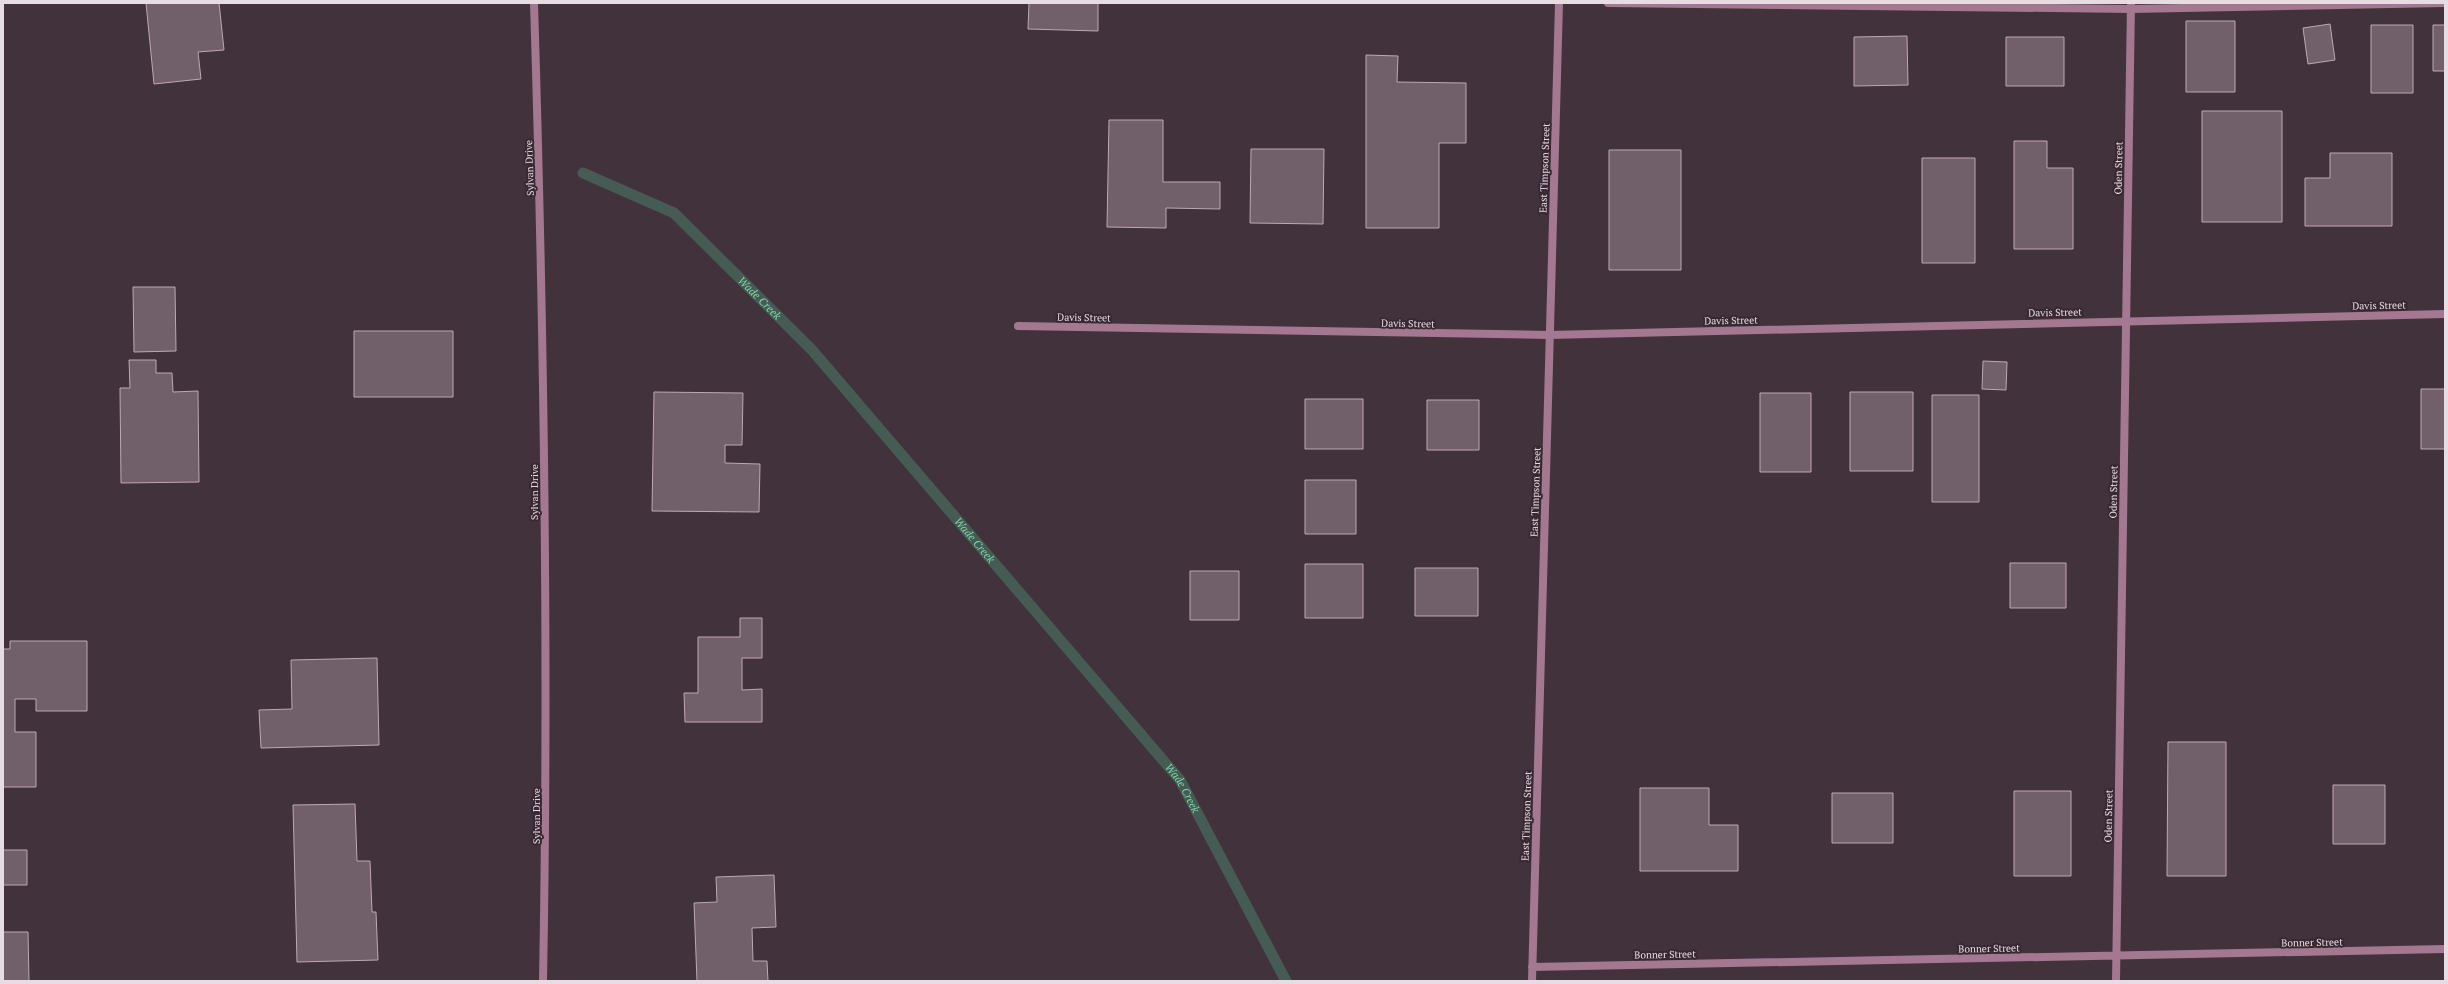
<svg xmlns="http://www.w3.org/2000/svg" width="2448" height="984" viewBox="0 0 2448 984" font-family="'PT Serif',serif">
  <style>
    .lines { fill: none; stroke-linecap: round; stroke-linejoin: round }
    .stream { stroke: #465b53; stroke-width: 11 }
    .building { fill: #715f69; stroke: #bda9b4 }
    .street { stroke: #a47891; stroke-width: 8 }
    .labels { text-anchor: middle; stroke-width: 4; stroke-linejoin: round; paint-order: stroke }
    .street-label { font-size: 10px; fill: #e7dce2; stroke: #382831 }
    .water-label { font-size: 11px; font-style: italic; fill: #79d9ac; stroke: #382831 }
  </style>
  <rect width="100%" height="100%" fill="#42323b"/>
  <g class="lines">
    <path class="stream" id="s1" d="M 583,173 L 674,213 L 812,350 L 1180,780 L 1286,981"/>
  </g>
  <path class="building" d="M 146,3 L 219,3 L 224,50 L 198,52 L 201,79 L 154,84 Z
    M 1029,3 L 1098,3 L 1098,31 L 1028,29 Z
    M 2186,21 L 2235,21 L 2235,92 L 2186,92 Z
    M 2330,24 L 2335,60 L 2308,64 L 2303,28 Z
    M 2371,25 L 2413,25 L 2413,93 L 2371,93 Z
    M 2433,25 L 2445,25 L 2445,71 L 2433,71 Z
    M 1907,36 L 1908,85 L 1854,86 L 1854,37 Z
    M 2006,37 L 2064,37 L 2064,86 L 2006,86 Z
    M 1366,55 L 1398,56 L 1397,82 L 1466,83 L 1466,143 L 1439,143 L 1439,228 L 1366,228 Z
    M 2202,111 L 2282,111 L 2282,222 L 2202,222 Z
    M 1109,120 L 1163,120 L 1163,182 L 1220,182 L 1220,209 L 1166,208 L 1166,228 L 1107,227 Z
    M 2014,141 L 2047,141 L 2047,168 L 2073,168 L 2073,249 L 2014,249 Z
    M 1251,149 L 1324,149 L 1323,224 L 1250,223 Z
    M 1609,150 L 1681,150 L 1681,270 L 1609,270 Z
    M 2330,153 L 2392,153 L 2392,226 L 2305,226 L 2305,178 L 2330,178 Z
    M 1922,158 L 1975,158 L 1975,263 L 1922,263 Z
    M 133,287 L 175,287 L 176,351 L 134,352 Z
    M 354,331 L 453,331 L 453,397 L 354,397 Z
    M 129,360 L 156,360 L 156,373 L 172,373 L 173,392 L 198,391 L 199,482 L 121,483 L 120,388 L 130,388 Z
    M 1983,361 L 2007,362 L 2006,390 L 1982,389 Z
    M 2421,389 L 2445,389 L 2445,449 L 2421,449 Z
    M 654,392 L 743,393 L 742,445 L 725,445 L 725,463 L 760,464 L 759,512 L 652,511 Z
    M 1850,392 L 1913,392 L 1913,471 L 1850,471 Z
    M 1760,393 L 1811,393 L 1811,472 L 1760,472 Z
    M 1932,395 L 1979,395 L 1979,502 L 1932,502 Z
    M 1305,399 L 1363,399 L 1363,449 L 1305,449 Z
    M 1427,400 L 1479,400 L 1479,450 L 1427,450 Z
    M 1305,480 L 1356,480 L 1356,534 L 1305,534 Z
    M 2010,563 L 2066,563 L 2066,608 L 2010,608 Z
    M 1305,564 L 1363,564 L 1363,618 L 1305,618 Z
    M 1415,568 L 1478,568 L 1478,616 L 1415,616 Z
    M 1190,571 L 1239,571 L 1239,620 L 1190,620 Z
    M 740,618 L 762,618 L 762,658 L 742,658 L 742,690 L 762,689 L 762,722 L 685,722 L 684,693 L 698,693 L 698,637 L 740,637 Z
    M 10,641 L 87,641 L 87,711 L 36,711 L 36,699 L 15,699 L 15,732 L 36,732 L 36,787 L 3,787 L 3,649 L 10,649 Z
    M 377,658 L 379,745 L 261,748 L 259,710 L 292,709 L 291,660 Z
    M 2168,742 L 2226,742 L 2226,876 L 2167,876 Z
    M 2333,785 L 2385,785 L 2385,844 L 2333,844 Z
    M 1640,788 L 1709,788 L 1709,825 L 1738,825 L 1738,871 L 1640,871 Z
    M 2014,791 L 2071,791 L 2071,876 L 2014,876 Z
    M 1832,793 L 1893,793 L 1893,843 L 1832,843 Z
    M 355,804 L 357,861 L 370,861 L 372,912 L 376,912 L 378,960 L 297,962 L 293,805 Z
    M 3,850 L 27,850 L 27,885 L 3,885 Z
    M 774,875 L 776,927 L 752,928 L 753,961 L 767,961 L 768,981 L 697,981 L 694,903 L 717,902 L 716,877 Z
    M 3,932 L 28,932 L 29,981 L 3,981 Z"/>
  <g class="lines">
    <path class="street" d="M 534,3 C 544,329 549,655 543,981
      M 1608,3 L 2131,9 L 2445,3
      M 1018,326 L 1549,335 L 2445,314
      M 1532,967 L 2445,949
      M 1532,981 L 1559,3
      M 2116,981 L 2131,3"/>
  </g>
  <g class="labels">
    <g class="street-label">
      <text transform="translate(529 168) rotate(-92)" y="4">Sylvan Drive</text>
      <text transform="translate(1544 168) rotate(-88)" y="4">East Timpson Street</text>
      <text transform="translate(2118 168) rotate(-89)" y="4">Oden Street</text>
      <text transform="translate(2379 305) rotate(-1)" y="4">Davis Street</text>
      <text transform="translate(2055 312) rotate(-1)" y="4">Davis Street</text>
      <text transform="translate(1084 317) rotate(1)" y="4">Davis Street</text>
      <text transform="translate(1731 320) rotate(-1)" y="4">Davis Street</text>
      <text transform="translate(1408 323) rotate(1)" y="4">Davis Street</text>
      <text transform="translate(534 492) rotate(-90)" y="4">Sylvan Drive</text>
      <text transform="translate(1535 492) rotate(-88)" y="4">East Timpson Street</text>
      <text transform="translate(2113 492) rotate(-89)" y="4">Oden Street</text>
      <text transform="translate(536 816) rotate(-90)" y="4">Sylvan Drive</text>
      <text transform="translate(1526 816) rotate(-88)" y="4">East Timpson Street</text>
      <text transform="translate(2108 816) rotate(-89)" y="4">Oden Street</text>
      <text transform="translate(2312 942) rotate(-1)" y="4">Bonner Street</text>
      <text transform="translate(1989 948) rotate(-1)" y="4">Bonner Street</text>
      <text transform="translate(1665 954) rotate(-1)" y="4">Bonner Street</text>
    </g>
    <g class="water-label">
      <text dy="4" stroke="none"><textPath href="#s1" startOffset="220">Wade Creek</textPath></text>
      <text dy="4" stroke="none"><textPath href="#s1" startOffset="544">Wade Creek</textPath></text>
      <text dy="4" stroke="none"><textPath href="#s1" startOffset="868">Wade Creek</textPath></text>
    </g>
  </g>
  <rect width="2448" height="984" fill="none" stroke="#e7dce2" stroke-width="8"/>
</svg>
